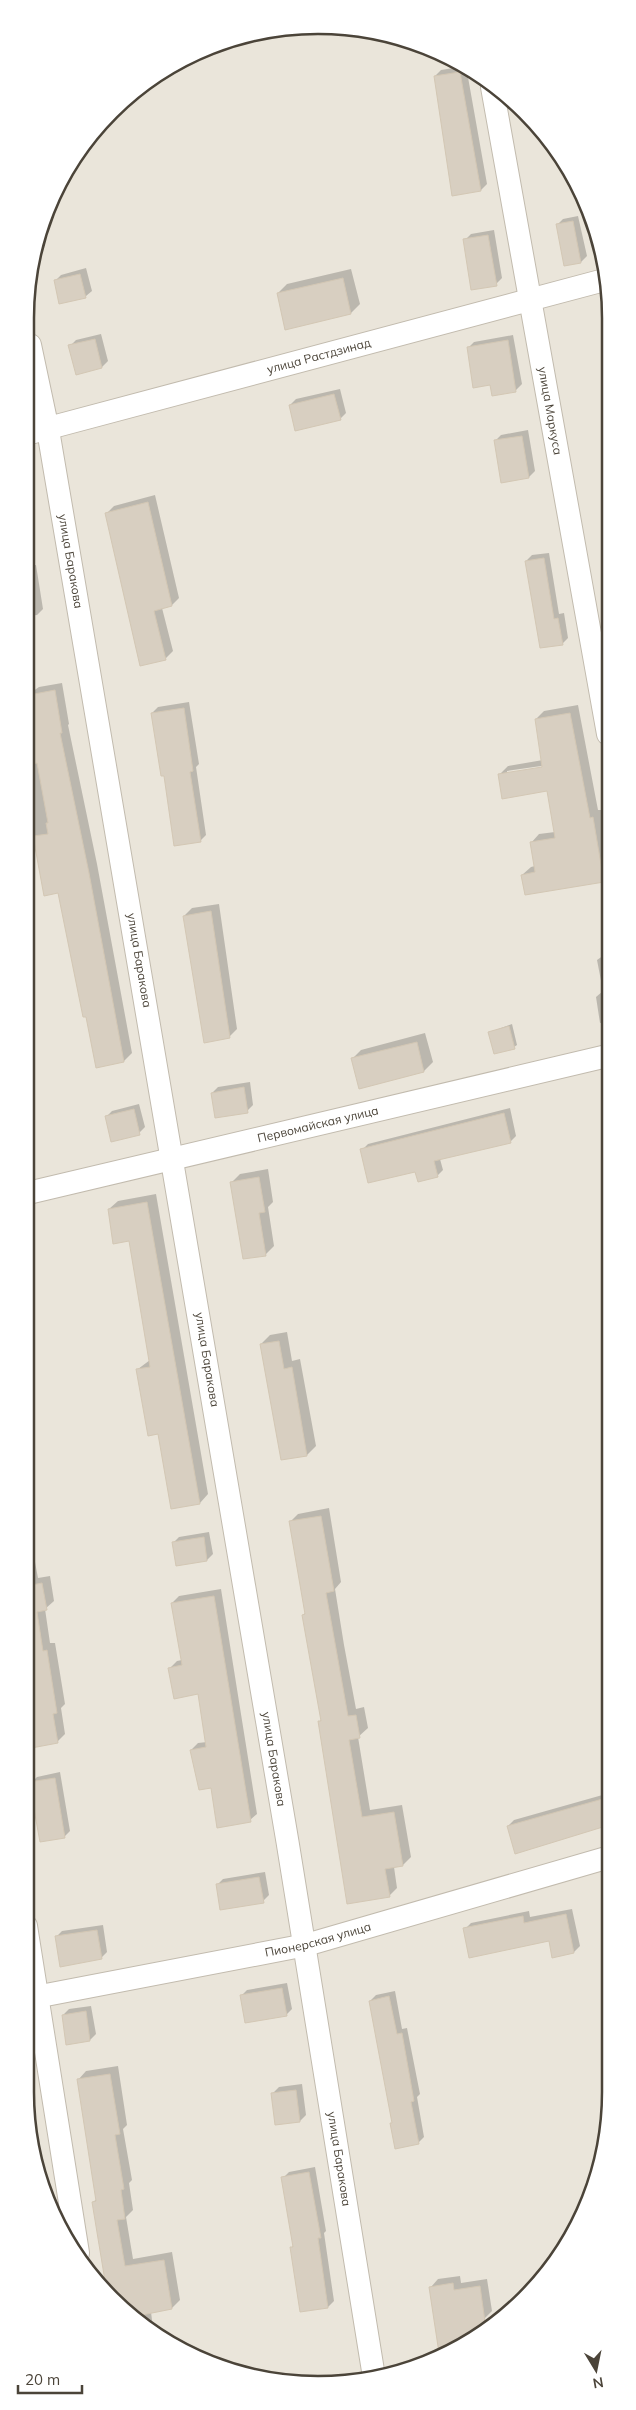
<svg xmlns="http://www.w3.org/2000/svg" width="636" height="2410" viewBox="0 0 636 2410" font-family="Mulish,sans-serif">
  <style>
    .residential { fill: #eae5da }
    .shadow { fill: #0003; fill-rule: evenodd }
    .building { fill: #d8cfc1; stroke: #d3c7b4 }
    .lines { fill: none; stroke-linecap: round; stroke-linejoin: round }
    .minor-casing { stroke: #c2bbae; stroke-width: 24 }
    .minor { stroke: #fff; stroke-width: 22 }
    .labels { text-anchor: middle; stroke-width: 4; stroke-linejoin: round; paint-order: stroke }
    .street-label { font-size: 12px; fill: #4b4439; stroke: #fff }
    .rim { fill: none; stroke: #4b4439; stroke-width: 2.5 }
  </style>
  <rect width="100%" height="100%" fill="#f6f3ec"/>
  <path class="residential" d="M 261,31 L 375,31 L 464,64 L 538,125 L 589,206 L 609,280 L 605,2149 L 572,2239 L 496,2325 L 394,2375 L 299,2384 L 188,2355 L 98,2285 L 47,2204 L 25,2092 L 31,261 L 74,155 L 155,75 Z"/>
  <path class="shadow" d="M 466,66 L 487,184 L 481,190 L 453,195 L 435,76 L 441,70 Z
    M 578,216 L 587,256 L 581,262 L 557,225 L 563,219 Z
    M 494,230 L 502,278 L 496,284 L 465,240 L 471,234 Z
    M 86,268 L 92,291 L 86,296 L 60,303 L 55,281 L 61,275 Z
    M 351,269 L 360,304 L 351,313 L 278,293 L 287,284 Z
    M 101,334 L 108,361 L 102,367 L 70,346 L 76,340 Z
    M 513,335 L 522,384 L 516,390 L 491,384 L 468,348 L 474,342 Z
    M 340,389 L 346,413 L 340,419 L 290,405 L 296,399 Z
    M 528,430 L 535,471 L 529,477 L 502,481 L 495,441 L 501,435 Z
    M 608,479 L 608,517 L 602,485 Z
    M 155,495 L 179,598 L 172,605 L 162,608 L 173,651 L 166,658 L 141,665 L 107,513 L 114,506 Z
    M 549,553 L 559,614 L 564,613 L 568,638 L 562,644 L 526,561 L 532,555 Z
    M 36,565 L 43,609 L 37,615 L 29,616 L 30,566 Z
    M 62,683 L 69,724 L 68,725 L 97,864 L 132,1053 L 124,1061 L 59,891 L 45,894 L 29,809 L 29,694 L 39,687 Z
    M 189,702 L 199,764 L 196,767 L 206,835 L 200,841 L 165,774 L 152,713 L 158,707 Z
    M 578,705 L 598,810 L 601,810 L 608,850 L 608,877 L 603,881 L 522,875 L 531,867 L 535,866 L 531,843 L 539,834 L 555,832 L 548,790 L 499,775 L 508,766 L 543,760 L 536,719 L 544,711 ZM 548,765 L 549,767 L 507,774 L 507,771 Z
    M 219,904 L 237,1029 L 229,1037 L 184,916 L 192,908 Z
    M 607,953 L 607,1022 L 600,1023 L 596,997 L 603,991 L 597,960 Z
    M 512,1024 L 517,1045 L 514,1047 L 490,1032 Z
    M 425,1033 L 433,1062 L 424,1071 L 352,1059 L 361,1050 Z
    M 250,1082 L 253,1105 L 247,1111 L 212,1093 L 218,1087 Z
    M 139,1104 L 145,1127 L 139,1133 L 106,1117 L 112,1111 Z
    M 510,1108 L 516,1136 L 510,1142 L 440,1159 L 443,1170 L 437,1176 L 362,1150 L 368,1144 Z
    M 268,1169 L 273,1202 L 268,1207 L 274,1246 L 265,1255 L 231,1183 L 240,1174 Z
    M 156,1194 L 208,1494 L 200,1503 L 159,1433 L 138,1369 L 150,1360 L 130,1239 L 109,1209 L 118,1201 Z
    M 287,1332 L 292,1361 L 300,1359 L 316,1446 L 307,1455 L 261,1344 L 270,1335 Z
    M 329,1508 L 341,1582 L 335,1589 L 344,1645 L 356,1709 L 364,1707 L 368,1728 L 358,1737 L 370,1810 L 402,1805 L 411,1857 L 403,1865 L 394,1867 L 397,1888 L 389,1896 L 348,1903 L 319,1722 L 322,1719 L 303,1615 L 306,1612 L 290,1522 L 298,1514 Z
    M 27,1519 L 38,1578 L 50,1576 L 54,1601 L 45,1609 L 50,1643 L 55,1643 L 65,1704 L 61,1708 L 65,1734 L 57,1742 L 26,1744 Z
    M 209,1532 L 213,1554 L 207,1560 L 173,1543 L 179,1537 Z
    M 221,1589 L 257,1814 L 250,1820 L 212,1787 L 191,1750 L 198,1743 L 207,1742 L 199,1693 L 170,1668 L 177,1661 L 182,1660 L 172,1603 L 179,1596 Z
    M 60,1772 L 70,1831 L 64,1837 L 31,1783 L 37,1777 Z
    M 606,1794 L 606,1825 L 508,1826 L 514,1820 Z
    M 265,1872 L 269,1895 L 263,1901 L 217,1885 L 223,1879 Z
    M 572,1909 L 580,1946 L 574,1952 L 550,1940 L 465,1929 L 471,1923 L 529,1911 L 530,1917 Z
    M 103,1925 L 107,1952 L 101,1958 L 56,1937 L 62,1931 Z
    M 287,1983 L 292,2009 L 286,2015 L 241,1996 L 247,1990 Z
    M 395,1991 L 402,2029 L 407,2028 L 420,2094 L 417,2097 L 424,2137 L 418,2143 L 394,2122 L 370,2001 L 376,1995 Z
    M 91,2006 L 96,2034 L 90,2040 L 63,2015 L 69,2009 Z
    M 118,2066 L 127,2125 L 123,2129 L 132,2180 L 129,2183 L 133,2210 L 126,2217 L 133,2259 L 172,2252 L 180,2300 L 172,2308 L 151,2312 L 153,2328 L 108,2293 L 93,2202 L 97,2199 L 78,2080 L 86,2071 Z
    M 302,2084 L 306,2115 L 300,2121 L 273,2093 L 279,2087 Z
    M 25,2085 L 30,2117 L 25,2092 Z
    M 315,2167 L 326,2231 L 324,2233 L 334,2301 L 328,2307 L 292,2247 L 294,2245 L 283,2178 L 289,2172 Z
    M 460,2276 L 461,2283 L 487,2279 L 492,2311 L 484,2319 L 472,2321 L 474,2335 L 439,2353 L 431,2287 L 438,2279 Z"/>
  <path class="building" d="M 460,72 L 481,191 L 452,196 L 434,76 Z
    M 573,221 L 581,263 L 564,266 L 556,224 Z
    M 488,235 L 497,286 L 471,290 L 463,239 Z
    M 80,274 L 86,298 L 59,304 L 54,280 Z
    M 343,278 L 351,314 L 285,330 L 277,293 Z
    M 95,339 L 102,368 L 76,375 L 68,345 Z
    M 508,340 L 516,392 L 492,396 L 490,385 L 473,388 L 467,347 Z
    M 334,394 L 341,420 L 295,431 L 289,405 Z
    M 522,436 L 529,478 L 501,483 L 494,440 Z
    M 148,502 L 172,606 L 154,611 L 166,660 L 140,666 L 105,513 Z
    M 544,558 L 554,619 L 558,618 L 563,645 L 540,648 L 525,561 Z
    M 55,690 L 62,733 L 60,733 L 89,873 L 124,1062 L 96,1068 L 86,1017 L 83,1017 L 58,893 L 44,896 L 33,836 L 48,834 L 46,823 L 48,823 L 37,763 L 29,765 L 29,695 Z
    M 184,708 L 193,771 L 190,772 L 201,842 L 174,846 L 164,776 L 161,776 L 151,713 Z
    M 570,713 L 590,818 L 593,817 L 604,882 L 525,895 L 521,875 L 535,872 L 530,842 L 555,838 L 547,791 L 502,799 L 498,774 L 542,767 L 535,719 Z
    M 211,911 L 230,1038 L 204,1043 L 183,916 Z
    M 509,1026 L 515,1049 L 494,1054 L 488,1032 Z
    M 417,1042 L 424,1072 L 359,1089 L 351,1058 Z
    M 244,1087 L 248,1113 L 215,1118 L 211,1093 Z
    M 134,1109 L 140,1135 L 111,1142 L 105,1116 Z
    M 504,1113 L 511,1143 L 434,1161 L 438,1177 L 418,1182 L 415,1172 L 368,1183 L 360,1149 Z
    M 259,1177 L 265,1212 L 259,1213 L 266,1256 L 243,1259 L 230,1182 Z
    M 147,1202 L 200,1504 L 171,1509 L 158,1434 L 148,1436 L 136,1369 L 150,1367 L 129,1241 L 113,1244 L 108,1209 Z
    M 279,1341 L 284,1369 L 292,1367 L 307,1456 L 281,1460 L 260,1344 Z
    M 321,1516 L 334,1591 L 326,1593 L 337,1654 L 348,1716 L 356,1715 L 360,1738 L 349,1740 L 362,1817 L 394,1812 L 403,1866 L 385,1869 L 390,1897 L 347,1904 L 318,1721 L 321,1721 L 302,1615 L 305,1614 L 289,1521 Z
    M 204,1537 L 207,1561 L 176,1566 L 172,1542 Z
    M 42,1583 L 47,1610 L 37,1612 L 43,1651 L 47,1650 L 57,1713 L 53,1714 L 58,1743 L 26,1749 L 27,1586 Z
    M 214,1596 L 251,1822 L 217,1828 L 211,1788 L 199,1790 L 190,1750 L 206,1747 L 198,1694 L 174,1699 L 168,1668 L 182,1665 L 171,1603 Z
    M 55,1778 L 65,1838 L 40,1842 L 29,1782 Z
    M 606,1798 L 606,1826 L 515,1854 L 507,1826 Z
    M 259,1877 L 264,1903 L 220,1910 L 216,1884 Z
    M 566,1914 L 574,1953 L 552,1958 L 549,1941 L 469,1958 L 463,1928 L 523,1916 L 524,1923 Z
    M 97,1930 L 102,1959 L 60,1967 L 55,1936 Z
    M 282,1988 L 287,2016 L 245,2023 L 240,1995 Z
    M 389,1996 L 397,2034 L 402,2033 L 414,2101 L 411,2102 L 419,2144 L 395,2149 L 390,2123 L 392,2123 L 369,2001 Z
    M 86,2011 L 90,2041 L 66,2045 L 62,2015 Z
    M 110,2074 L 120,2134 L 115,2135 L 124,2189 L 121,2190 L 125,2219 L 117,2220 L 125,2266 L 164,2260 L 172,2309 L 137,2316 L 107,2293 L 92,2202 L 96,2201 L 77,2079 Z
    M 296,2090 L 300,2122 L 275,2125 L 271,2093 Z
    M 309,2172 L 321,2238 L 318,2238 L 328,2308 L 300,2312 L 290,2247 L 293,2247 L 281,2177 Z
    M 453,2283 L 454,2290 L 480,2286 L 486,2329 L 439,2353 L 429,2287 Z"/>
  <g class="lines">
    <defs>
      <g id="minor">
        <path id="s1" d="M 492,87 L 608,734"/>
        <path id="s2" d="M 30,345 L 48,430 C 160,1078 271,1727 374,2377"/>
        <path id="s3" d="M 30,433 L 608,279"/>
        <path id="s4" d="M 28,1193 L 607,1056"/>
        <path d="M 26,1926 L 78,2253"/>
        <path id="s5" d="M 25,1999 L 306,1945 L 606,1858"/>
      </g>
    </defs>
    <use href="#minor" class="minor-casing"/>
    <use href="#minor" class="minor"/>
  </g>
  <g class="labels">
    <g class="street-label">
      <text dy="4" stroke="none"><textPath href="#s3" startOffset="299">улица Растдзинад</textPath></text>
      <text dy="4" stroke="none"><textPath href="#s1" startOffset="329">улица Маркуса</textPath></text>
      <text dy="4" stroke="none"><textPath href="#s2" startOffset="220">улица Баракова</textPath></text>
      <text dy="4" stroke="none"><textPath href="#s2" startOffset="625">улица Баракова</textPath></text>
      <text dy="4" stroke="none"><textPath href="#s4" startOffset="298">Первомайская улица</textPath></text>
      <text dy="4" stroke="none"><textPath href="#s2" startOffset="1030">улица Баракова</textPath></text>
      <text dy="4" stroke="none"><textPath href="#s2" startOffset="1435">улица Баракова</textPath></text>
      <text dy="4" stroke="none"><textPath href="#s5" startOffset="299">Пионерская улица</textPath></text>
      <text dy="4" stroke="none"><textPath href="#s2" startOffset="1840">улица Баракова</textPath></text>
    </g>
  </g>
  <path d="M0 0H636V2410H0ZM318 34H318A284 284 0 0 1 602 318V2092A284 284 0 0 1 318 2376H318A284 284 0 0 1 34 2092V318A284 284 0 0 1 318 34Z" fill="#fff" fill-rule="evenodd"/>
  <path class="rim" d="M318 34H318A284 284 0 0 1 602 318V2092A284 284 0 0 1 318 2376H318A284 284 0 0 1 34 2092V318A284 284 0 0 1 318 34Z"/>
  <g transform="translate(596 2370) rotate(170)" stroke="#ffffff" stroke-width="4" paint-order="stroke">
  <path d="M0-4L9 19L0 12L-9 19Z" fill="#4b4439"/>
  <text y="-8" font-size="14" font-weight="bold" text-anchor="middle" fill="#4b4439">N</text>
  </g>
  <path d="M18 2385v8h64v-8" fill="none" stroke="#4b4439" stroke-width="2.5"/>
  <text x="25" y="2385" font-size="15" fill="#4b4439" stroke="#ffffff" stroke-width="4" paint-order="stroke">20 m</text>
</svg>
